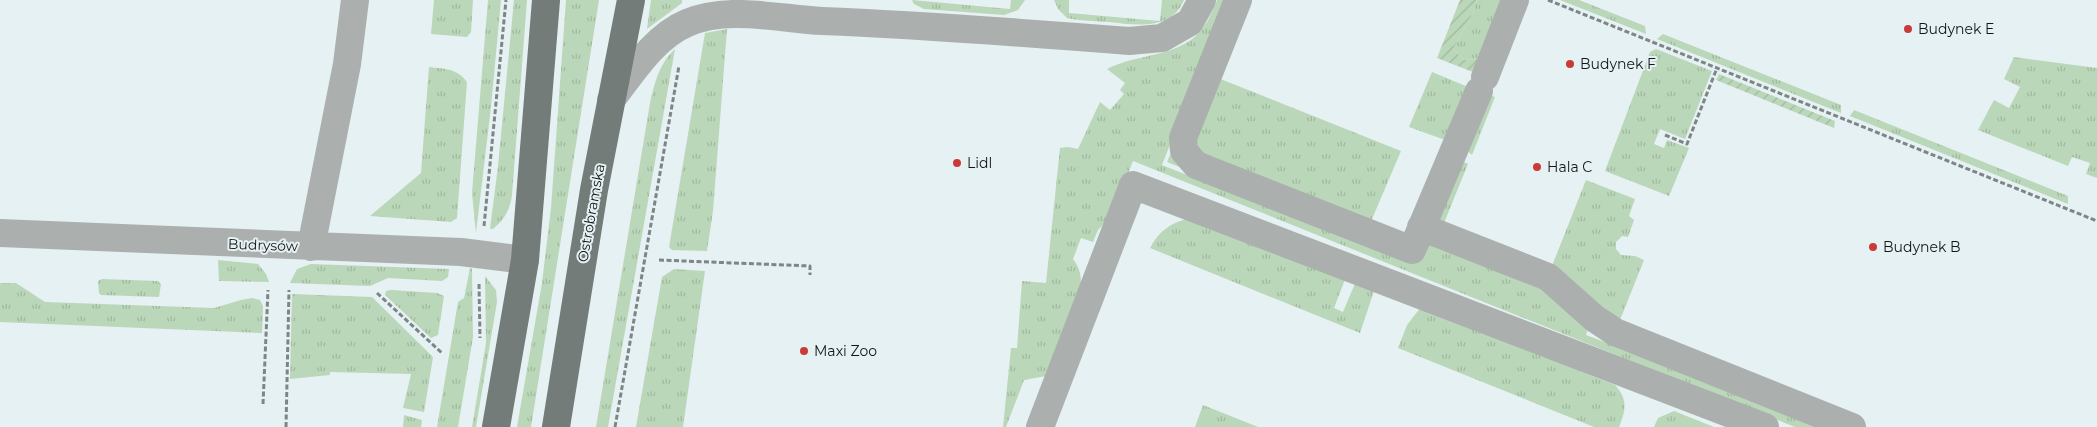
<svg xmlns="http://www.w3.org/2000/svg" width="2097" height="427" viewBox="0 0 2097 427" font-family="Montserrat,sans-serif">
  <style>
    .grass { fill: url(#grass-tufts) }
    .garden { fill: url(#garden-furrows) }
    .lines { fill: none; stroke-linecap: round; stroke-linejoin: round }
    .path { stroke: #7e8586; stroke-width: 3; stroke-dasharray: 5 2.5; stroke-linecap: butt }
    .minor { stroke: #abb0ae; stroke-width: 28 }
    .major { stroke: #737c79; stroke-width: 28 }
    .poi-dot { fill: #c93a39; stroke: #e6f1f3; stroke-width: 2 }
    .labels { text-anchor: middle; stroke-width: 4; stroke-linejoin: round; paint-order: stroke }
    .poi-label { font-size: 14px; fill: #121616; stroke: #e6f1f3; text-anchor: start }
    .street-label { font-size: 14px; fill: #121616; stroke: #e6f1f3 }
  </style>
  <defs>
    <pattern id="grass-tufts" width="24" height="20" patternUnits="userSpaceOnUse" patternTransform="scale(1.25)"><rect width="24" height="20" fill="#bbd7b9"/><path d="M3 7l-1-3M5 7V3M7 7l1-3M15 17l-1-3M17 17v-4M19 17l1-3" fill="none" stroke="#a0b89e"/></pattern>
    <pattern id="garden-furrows" width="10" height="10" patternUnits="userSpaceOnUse" patternTransform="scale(1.25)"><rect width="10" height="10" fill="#bbd7b9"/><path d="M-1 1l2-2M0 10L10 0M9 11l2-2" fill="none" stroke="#a0b89e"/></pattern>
  </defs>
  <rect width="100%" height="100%" fill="#e6f1f3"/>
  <path class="grass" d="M 434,0 L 473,0 L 471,32 L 467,37 L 431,34 Z
    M 488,0 L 501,0 L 491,107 L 476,233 L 472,193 Z
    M 514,0 L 527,0 L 512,195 C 510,210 504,220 493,229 L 490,229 L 498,166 Z
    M 566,0 L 599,0 L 531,427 L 517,427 L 542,283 L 551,208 Z
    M 651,0 L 682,0 L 682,3 L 647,29 Z
    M 912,0 L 1010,9 L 1011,0 L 1025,0 L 1018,10 L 1004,15 L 924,9 L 914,4 Z
    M 1054,0 L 1069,0 L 1069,13 L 1160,21 L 1162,0 L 1184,0 C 1171,31 1136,25 1109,22 C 1095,21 1080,21 1067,18 L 1058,9 Z
    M 1217,0 L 1227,0 L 1162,165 L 1358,243 L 1359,239 L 1167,162 L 1177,138 L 1177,147 L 1425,242 L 1544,284 L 1590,323 L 1586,335 L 1831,427 L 1795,427 L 1133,161 L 1110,217 L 1098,230 L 1093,242 L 1081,238 L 1073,259 C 1081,269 1081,277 1081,290 L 1046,376 L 1024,380 L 1006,427 L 1003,427 L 1011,348 L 1017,348 L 1022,281 L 1046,283 L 1060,148 L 1068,147 L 1078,149 L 1100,102 L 1110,110 L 1124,94 L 1120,90 L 1125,83 L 1107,69 C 1137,53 1181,58 1203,28 C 1209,20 1213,9 1217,0 Z
    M 1477,0 L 1508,0 L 1485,57 L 1464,60 L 1453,49 L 1473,13 Z
    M 1560,0 L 1579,0 L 1645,26 L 1646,34 Z
    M 727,29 L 713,211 L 707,251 L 672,250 L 669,247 L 705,33 Z
    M 1663,34 L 1841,105 L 1841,113 L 1657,39 Z
    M 675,49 L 608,427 L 596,427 L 650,103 C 655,82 659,64 675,49 Z
    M 1656,49 L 1712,71 L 1685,139 L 1660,129 L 1654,144 L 1664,148 L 1667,140 L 1689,148 L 1669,196 L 1605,171 L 1650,52 Z
    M 2014,57 L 2097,68 L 2097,178 L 2086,174 L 2090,163 L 2072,157 L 2068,166 L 1978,130 L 1994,100 L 2009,108 L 2020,87 L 2004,79 Z
    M 429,67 C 445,69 457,68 467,82 L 457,218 L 451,222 L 370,216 L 421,173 Z
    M 1432,72 L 1473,89 L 1445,140 L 1409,127 Z
    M 1218,78 L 1401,151 L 1372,219 L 1368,222 L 1192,150 Z
    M 1484,93 L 1495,97 L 1472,155 L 1465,149 Z
    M 1854,110 L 2068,196 L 2068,204 L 1850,116 Z
    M 1464,162 L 1468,164 L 1442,228 L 1435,214 L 1459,163 Z
    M 1586,180 L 1635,199 L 1629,216 L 1634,220 L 1628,237 L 1622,236 L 1616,242 L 1616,249 L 1621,255 L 1635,256 L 1644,260 L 1618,325 L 1550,271 Z
    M 1191,218 L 1346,277 L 1334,308 L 1343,312 L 1356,281 L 1375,288 L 1360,333 L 1150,248 C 1159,231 1171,222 1191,218 Z
    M 218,260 L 258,264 L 266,274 L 269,282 L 219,281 Z
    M 311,264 L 449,269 L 448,277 L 442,281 L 388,278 L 370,286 L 290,283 L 297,269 Z
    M 470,268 L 472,269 L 473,337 L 458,427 L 437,427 L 458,302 L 464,298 Z
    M 674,269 L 705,271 L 683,427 L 636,427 L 662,277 Z
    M 485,276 L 496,290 L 497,302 L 476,427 L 472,427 L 486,343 Z
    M 102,279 L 158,281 L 161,284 L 159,297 L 101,295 L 99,293 L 98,281 Z
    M 0,283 L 16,283 L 45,302 L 214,308 L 241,300 L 252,298 L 260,300 L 263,306 L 262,333 L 0,322 Z
    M 391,290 L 437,293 L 444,296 L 438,335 L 431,338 L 385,295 L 386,291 Z
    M 292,294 L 372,297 L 433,357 L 424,412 L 403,408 L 411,374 L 330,372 L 330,375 L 290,379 Z
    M 1421,307 L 1615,385 C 1628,399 1626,410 1619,427 L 1594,427 L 1398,348 L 1407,325 Z
    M 1203,405 L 1258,427 L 1195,427 Z
    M 1674,411 L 1714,427 L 1654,427 L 1658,418 Z
    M 404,415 L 422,420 L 421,427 L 403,427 Z"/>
  <path class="garden" d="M 1460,0 L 1477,0 L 1473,13 L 1453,49 L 1464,60 L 1485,57 L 1478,74 L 1437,58 Z
    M 1719,74 L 1835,121 L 1834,128 L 1716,80 Z"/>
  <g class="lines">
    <path class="path" d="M 1548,0 L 2097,221
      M 1665,135 L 1687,144 L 1717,68
      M 484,226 L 506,0
      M 659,260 L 810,266 L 810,275
      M 479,284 L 480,338
      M 377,293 L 443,354
      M 263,404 L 268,290
      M 286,427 L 289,290
      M 615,427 L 679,66"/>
    <path class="minor" d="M 1238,0 L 1183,138 L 1184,151 L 1196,165 L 1412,250 L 1479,91
      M 1485,77 L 1515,0
      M 611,100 C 632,73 654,37 687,23 C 728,5 780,19 822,21 C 925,25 1027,33 1129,41 L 1162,38 L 1190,22 L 1202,0
      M 1421,227 L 1548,277 L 1594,318 L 1615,332 L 1852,427
      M 0,233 L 461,252 L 525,260
      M 311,247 L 347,64 L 355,0
      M 1040,427 L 1133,185 L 1765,427"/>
    <path class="major" d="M 496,427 L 525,260 L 546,0
      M 556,427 L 594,190 L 631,0"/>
  </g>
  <g class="poi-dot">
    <circle cx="1908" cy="29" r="5"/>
    <circle cx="1570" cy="64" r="5"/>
    <circle cx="957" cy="163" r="5"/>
    <circle cx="1537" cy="167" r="5"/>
    <circle cx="1873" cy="247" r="5"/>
    <circle cx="804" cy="351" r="5"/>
  </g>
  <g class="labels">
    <g class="poi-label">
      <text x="1918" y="34">Budynek E</text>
      <text x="1580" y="69">Budynek F</text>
      <text x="967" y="168">Lidl</text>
      <text x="1547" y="172">Hala C</text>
      <text x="1883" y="252">Budynek B</text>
      <text x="814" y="356">Maxi Zoo</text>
    </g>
    <g class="street-label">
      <text transform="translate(591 213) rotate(-80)" y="5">Ostrobramska</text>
      <text transform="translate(263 245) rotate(2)" y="5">Budrysów</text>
    </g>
  </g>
</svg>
